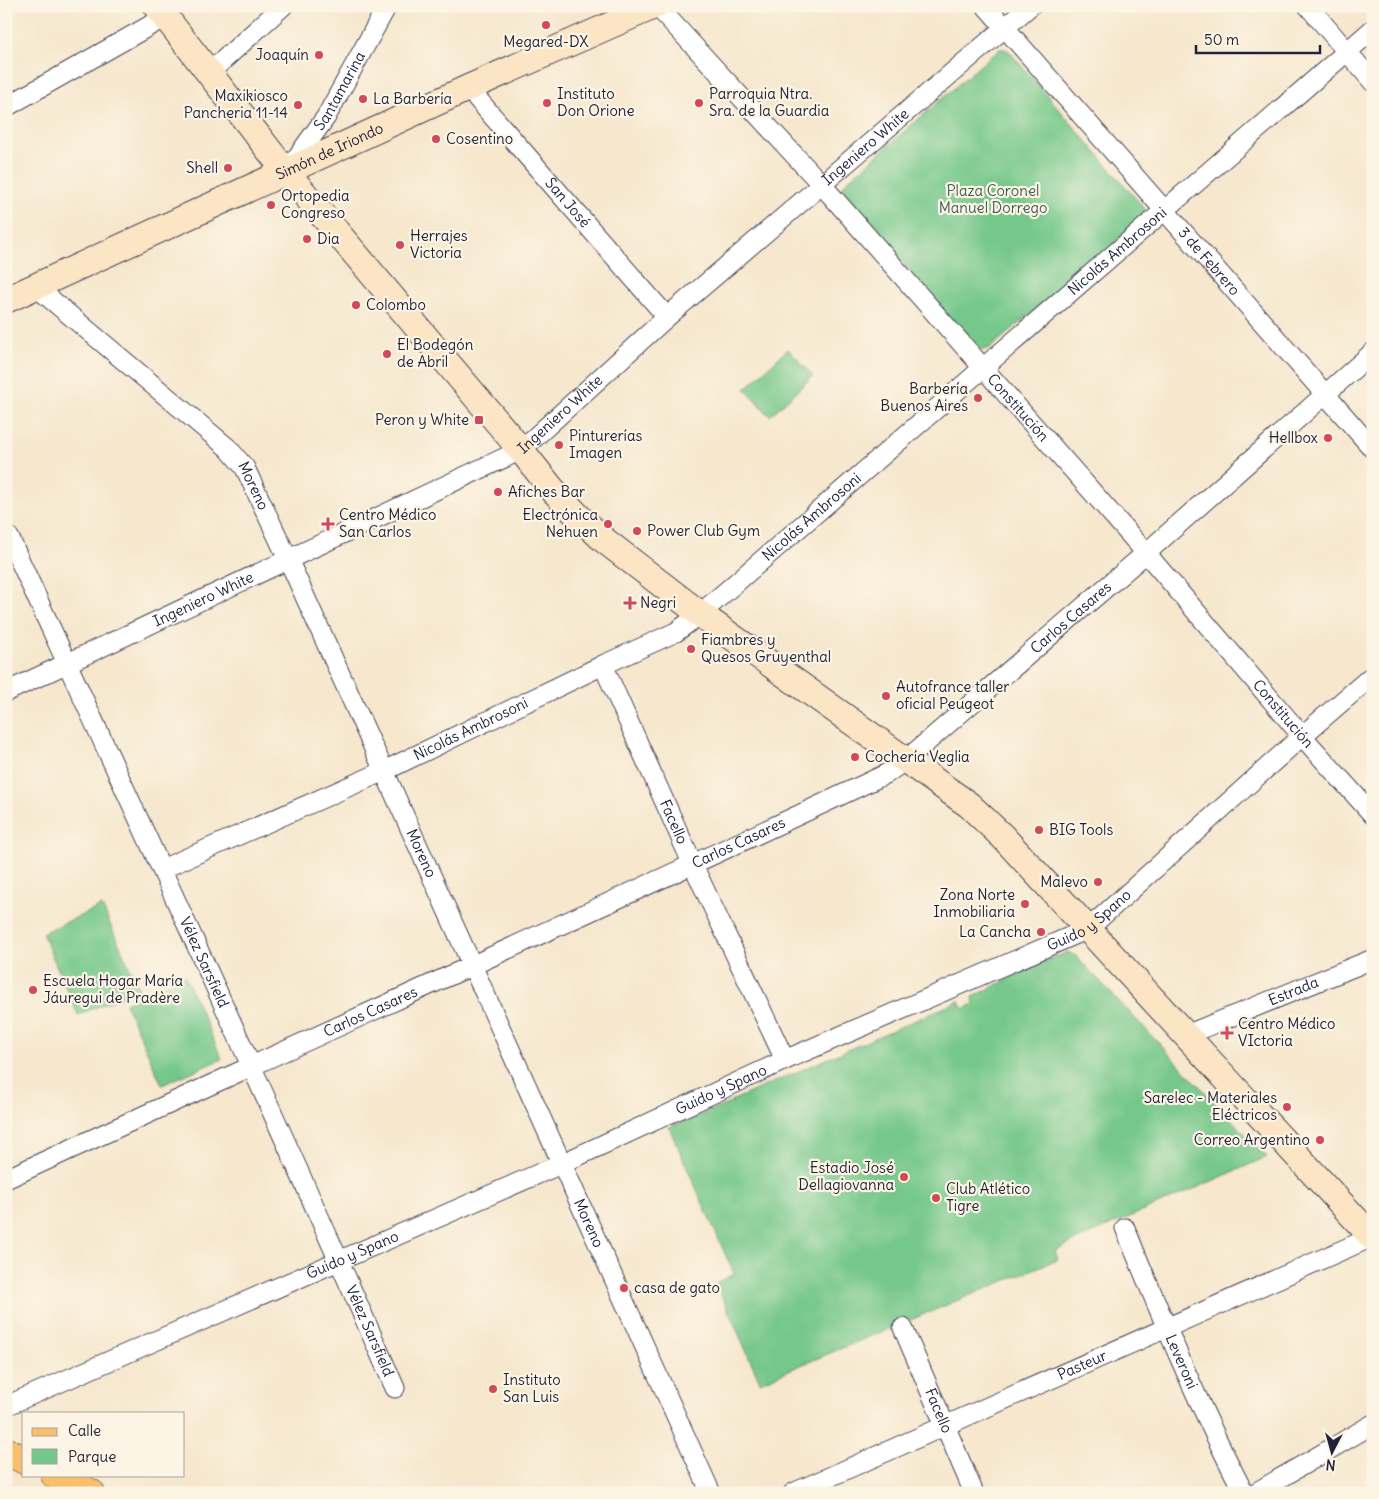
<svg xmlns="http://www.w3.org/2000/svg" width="1379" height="1499" viewBox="0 0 1379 1499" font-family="Delius,sans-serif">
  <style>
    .green { fill: #74c78a; stroke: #4b7462 }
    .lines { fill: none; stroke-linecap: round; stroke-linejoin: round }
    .street-casing { stroke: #424051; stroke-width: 21 }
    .secondary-casing { stroke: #424051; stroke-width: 28 }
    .primary-casing { stroke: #424051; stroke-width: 29 }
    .street { stroke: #fff; stroke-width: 19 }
    .secondary { stroke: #fce5c4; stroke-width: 26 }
    .primary { stroke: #f8bf6c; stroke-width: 28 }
    .poi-dot { fill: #d1495b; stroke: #fcf5e5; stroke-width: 2 }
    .labels { text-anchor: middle; stroke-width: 4.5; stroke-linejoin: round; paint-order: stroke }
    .poi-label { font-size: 15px; fill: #22223b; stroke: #fcf5e5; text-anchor: start }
    .street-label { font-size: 15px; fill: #22223b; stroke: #fcf5e5 }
    .park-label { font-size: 15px; fill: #3f5c57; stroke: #fcf5e5 }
  </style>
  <rect width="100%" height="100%" fill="#fcf5e5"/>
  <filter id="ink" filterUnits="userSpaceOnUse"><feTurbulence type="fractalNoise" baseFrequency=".02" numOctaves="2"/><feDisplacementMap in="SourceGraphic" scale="10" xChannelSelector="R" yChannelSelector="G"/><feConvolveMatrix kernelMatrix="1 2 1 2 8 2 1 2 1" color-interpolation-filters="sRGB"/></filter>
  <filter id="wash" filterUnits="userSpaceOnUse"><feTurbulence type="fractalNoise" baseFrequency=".0096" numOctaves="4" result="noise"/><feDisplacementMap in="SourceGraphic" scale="20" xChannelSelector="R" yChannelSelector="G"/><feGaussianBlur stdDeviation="1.12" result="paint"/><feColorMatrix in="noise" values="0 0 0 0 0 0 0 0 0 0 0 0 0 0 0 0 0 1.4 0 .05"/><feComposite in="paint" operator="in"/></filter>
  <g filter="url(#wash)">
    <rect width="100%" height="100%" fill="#f6e7cd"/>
    <path class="green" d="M 999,49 L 1004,49 L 1009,51 L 1144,208 L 1147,212 L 1147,215 L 990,348 L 984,350 L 975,347 L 845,196 C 842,191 842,188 845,183 Z
      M 788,349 L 813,376 L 770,416 L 745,389 Z
      M 102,906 L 139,989 L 78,1015 L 42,933 Z
      M 1068,952 L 1075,955 L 1267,1157 L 1077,1240 L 1055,1251 L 1058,1259 L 760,1382 L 716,1283 L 734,1274 L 669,1127 L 733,1102 L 731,1101 L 959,1001 L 963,1009 L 974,1004 L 973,997 L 1033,966 Z
      M 185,976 L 222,1059 L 162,1085 L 125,1003 Z"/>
  </g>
  <g filter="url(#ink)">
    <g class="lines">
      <defs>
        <g id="street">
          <path id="s1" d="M 657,6 L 822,185 L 1146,553 L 1302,736 L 1373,815"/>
          <path id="s2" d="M 986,6 L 1373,449"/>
          <path d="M 1308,6 L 1373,82"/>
          <path d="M 209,73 L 283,6"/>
          <path id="s3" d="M 468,88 L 667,317"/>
          <path d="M 6,107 L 165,17"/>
          <path id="s4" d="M 287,171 L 326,117 L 387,6"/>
          <path id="s5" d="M 35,286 L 228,448 L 245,468 L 288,559 L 711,1493"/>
          <path id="s6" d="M 9,537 C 139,820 270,1103 395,1388"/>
          <path id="s7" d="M 603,665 L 693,865 L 785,1060"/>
          <path id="s8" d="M 6,692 L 521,450 L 667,317 L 1030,6"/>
          <path id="s9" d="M 162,869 L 384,771 L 603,665 L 676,632 L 700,614 L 1373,29"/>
          <path id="s10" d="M 1186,1035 L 1373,959"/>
          <path id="s11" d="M 6,1179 C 299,1043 594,912 886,774 L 906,760 L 1146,553 L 1373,352"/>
          <path id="s12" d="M 1125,1228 C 1162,1318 1199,1407 1244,1493"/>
          <path id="s13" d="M 903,1328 L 974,1493"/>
          <path id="s14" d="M 6,1406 L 561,1164 L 785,1060 L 1088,929 L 1302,736 L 1373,675"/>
          <path id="s15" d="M 793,1493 L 1372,1237"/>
          <path d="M 1255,1493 L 1373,1424"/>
        </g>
        <g id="secondary">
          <path d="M 157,6 L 286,172 L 521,450 L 552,489 L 579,517 L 604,540 L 700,614 L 969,805 L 1003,837 L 1373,1238"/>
          <path id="s16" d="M 6,300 L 468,88 L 654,6"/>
        </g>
        <path id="primary" d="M 6,1451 L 24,1460
          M 55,1475 L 91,1493"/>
      </defs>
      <use href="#street" class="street-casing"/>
      <use href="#secondary" class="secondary-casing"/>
      <use href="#primary" class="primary-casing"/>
      <use href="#street" class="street"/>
      <use href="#secondary" class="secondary"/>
      <use href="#primary" class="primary"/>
    </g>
  </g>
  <g class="poi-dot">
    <circle cx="546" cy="25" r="5"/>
    <circle cx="319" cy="55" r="5"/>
    <circle cx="363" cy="99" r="5"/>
    <circle cx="547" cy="103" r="5"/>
    <circle cx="699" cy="103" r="5"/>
    <circle cx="298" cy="105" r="5"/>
    <circle cx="436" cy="139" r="5"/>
    <circle cx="228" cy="168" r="5"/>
    <circle cx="271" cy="205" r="5"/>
    <circle cx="307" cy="239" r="5"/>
    <circle cx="400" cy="245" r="5"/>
    <circle cx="356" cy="305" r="5"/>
    <circle cx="387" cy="354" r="5"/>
    <circle cx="978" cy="398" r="5"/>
    <rect x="474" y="415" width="10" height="10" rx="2.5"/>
    <circle cx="1328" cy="438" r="5"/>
    <circle cx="559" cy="445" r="5"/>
    <circle cx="498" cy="492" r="5"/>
    <path d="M325.5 516.5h5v5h5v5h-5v5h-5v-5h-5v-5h5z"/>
    <circle cx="608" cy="524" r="5"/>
    <circle cx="637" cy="531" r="5"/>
    <path d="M627.5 595.5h5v5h5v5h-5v5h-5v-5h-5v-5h5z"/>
    <circle cx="691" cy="649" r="5"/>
    <circle cx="886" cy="696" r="5"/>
    <circle cx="855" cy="757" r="5"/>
    <circle cx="1039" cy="830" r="5"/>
    <circle cx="1098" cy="882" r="5"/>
    <circle cx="1025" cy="904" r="5"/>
    <circle cx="1041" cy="932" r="5"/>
    <circle cx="33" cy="990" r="5"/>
    <path d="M1224.5 1025.5h5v5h5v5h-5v5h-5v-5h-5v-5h5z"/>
    <circle cx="1287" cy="1107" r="5"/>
    <circle cx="1320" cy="1140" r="5"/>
    <circle cx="904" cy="1177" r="5"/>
    <circle cx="936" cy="1198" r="5"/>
    <circle cx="624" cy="1288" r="5"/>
    <circle cx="493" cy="1389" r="5"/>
  </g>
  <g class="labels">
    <g class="poi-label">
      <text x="546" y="47" text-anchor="middle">Megared-DX</text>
      <text x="309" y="60" text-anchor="end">Joaquín</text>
      <text x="557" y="99">Instituto<tspan x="557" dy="17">Don Orione</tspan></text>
      <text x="709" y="99">Parroquia Ntra.<tspan x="709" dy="17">Sra. de la Guardia</tspan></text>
      <text x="288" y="101" text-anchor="end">Maxikiosco<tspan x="288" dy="17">Pancheria 11-14</tspan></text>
      <text x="373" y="104">La Barbería</text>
      <text x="446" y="144">Cosentino</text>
      <text x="218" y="173" text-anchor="end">Shell</text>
      <text x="281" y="201">Ortopedia<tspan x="281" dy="17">Congreso</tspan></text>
      <text x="410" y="241">Herrajes<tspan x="410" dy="17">Victoria</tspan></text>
      <text x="317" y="244">Dia</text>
      <text x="366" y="310">Colombo</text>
      <text x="397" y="350">El Bodegón<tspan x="397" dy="17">de Abril</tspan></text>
      <text x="968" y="394" text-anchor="end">Barbería<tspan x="968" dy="17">Buenos Aires</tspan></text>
      <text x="469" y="425" text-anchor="end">Peron y White</text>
      <text x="569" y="441">Pinturerías<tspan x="569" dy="17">Imagen</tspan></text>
      <text x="1318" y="443" text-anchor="end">Hellbox</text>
      <text x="508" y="497">Afiches Bar</text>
      <text x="339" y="520">Centro Médico<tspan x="339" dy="17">San Carlos</tspan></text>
      <text x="598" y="520" text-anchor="end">Electrónica<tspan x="598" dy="17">Nehuen</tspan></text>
      <text x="647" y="536">Power Club Gym</text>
      <text x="640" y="608">Negri</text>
      <text x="701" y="645">Fiambres y<tspan x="701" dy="17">Quesos Gruyenthal</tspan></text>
      <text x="896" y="692">Autofrance taller<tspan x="896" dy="17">oficial Peugeot</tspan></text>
      <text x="865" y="762">Cochería Veglia</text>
      <text x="1049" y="835">BIG Tools</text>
      <text x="1088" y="887" text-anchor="end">Malevo</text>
      <text x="1015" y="900" text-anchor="end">Zona Norte<tspan x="1015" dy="17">Inmobiliaria</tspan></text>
      <text x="1031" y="937" text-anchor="end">La Cancha</text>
      <text x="43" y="986">Escuela Hogar María<tspan x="43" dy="17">Jáuregui de Pradère</tspan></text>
      <text x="1238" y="1029">Centro Médico<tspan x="1238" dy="17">VIctoria</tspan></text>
      <text x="1277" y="1103" text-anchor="end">Sarelec - Materiales<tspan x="1277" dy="17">Eléctricos</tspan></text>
      <text x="1310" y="1145" text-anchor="end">Correo Argentino</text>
      <text x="894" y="1173" text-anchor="end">Estadio José<tspan x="894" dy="17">Dellagiovanna</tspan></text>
      <text x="946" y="1194">Club Atlético<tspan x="946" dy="17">Tigre</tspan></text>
      <text x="634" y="1293">casa de gato</text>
      <text x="503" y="1385">Instituto<tspan x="503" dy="17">San Luis</tspan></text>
    </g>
    <g class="street-label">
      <text dy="5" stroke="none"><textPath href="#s4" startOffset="96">Santamarina</textPath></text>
      <text dy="5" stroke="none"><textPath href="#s8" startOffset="1028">Ingeniero White</textPath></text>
      <text dy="5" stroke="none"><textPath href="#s16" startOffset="356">Simón de Iriondo</textPath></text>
      <text dy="5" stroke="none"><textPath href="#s3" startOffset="152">San José</textPath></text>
      <text dy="5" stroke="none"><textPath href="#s9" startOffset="1149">Nicolás Ambrosoni</textPath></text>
      <text dy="5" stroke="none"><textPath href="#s2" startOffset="339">3 de Febrero</textPath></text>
      <text dy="5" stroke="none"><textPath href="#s1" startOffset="540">Constitución</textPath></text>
      <text dy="5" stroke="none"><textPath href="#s8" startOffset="622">Ingeniero White</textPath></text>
      <text dy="5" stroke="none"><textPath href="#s5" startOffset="298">Moreno</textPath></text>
      <text dy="5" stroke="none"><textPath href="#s9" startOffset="744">Nicolás Ambrosoni</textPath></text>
      <text dy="5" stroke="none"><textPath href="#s8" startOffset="218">Ingeniero White</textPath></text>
      <text dy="5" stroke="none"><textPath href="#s11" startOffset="1211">Carlos Casares</textPath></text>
      <text dy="5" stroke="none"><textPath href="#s1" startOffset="945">Constitución</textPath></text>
      <text dy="5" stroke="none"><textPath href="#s9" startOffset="339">Nicolás Ambrosoni</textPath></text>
      <text dy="5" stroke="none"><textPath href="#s7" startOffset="172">Facello</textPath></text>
      <text dy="5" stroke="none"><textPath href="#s11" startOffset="806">Carlos Casares</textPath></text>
      <text dy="5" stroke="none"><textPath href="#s5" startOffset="702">Moreno</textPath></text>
      <text dy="5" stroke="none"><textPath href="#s14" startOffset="1188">Guido y Spano</textPath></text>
      <text dy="5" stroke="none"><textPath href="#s6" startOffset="468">Vélez Sarsfield</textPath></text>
      <text dy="5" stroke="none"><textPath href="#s10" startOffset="116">Estrada</textPath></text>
      <text dy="5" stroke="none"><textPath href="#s11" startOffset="401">Carlos Casares</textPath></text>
      <text dy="5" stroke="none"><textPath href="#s14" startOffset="782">Guido y Spano</textPath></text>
      <text dy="5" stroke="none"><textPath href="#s5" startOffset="1108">Moreno</textPath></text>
      <text dy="5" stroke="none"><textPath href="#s14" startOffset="378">Guido y Spano</textPath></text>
      <text dy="5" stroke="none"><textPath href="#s6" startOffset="872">Vélez Sarsfield</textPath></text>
      <text dy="5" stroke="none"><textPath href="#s12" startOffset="145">Leveroni</textPath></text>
      <text dy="5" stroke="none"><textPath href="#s15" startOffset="316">Pasteur</textPath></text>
      <text dy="5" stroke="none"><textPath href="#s13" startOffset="90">Facello</textPath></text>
    </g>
    <g class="park-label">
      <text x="993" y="196">Plaza Coronel<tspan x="993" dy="17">Manuel Dorrego</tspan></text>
    </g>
  </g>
  <rect width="1379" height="1499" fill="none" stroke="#fcf5e5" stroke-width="25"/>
  <rect x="22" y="1412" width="162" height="65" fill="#fcf5e5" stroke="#a5a1a1"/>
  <rect x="32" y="1428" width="25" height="8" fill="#f8bf6c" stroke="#a5a1a1"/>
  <text x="68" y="1436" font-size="15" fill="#22223b">Calle</text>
  <rect x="32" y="1449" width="25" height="15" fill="#74c78a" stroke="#a5a1a1"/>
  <text x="68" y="1462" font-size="15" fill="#22223b">Parque</text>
  <g transform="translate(1332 1452) rotate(186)" stroke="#fcf5e5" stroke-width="4" paint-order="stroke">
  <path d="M0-4L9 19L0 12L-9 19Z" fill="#22223b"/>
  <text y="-8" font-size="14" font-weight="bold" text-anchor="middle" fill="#22223b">N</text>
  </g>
  <path d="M1196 45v8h124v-8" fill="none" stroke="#22223b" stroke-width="2.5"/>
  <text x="1204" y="45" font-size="15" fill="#22223b" stroke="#fcf5e5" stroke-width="4" paint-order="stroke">50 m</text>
</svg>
